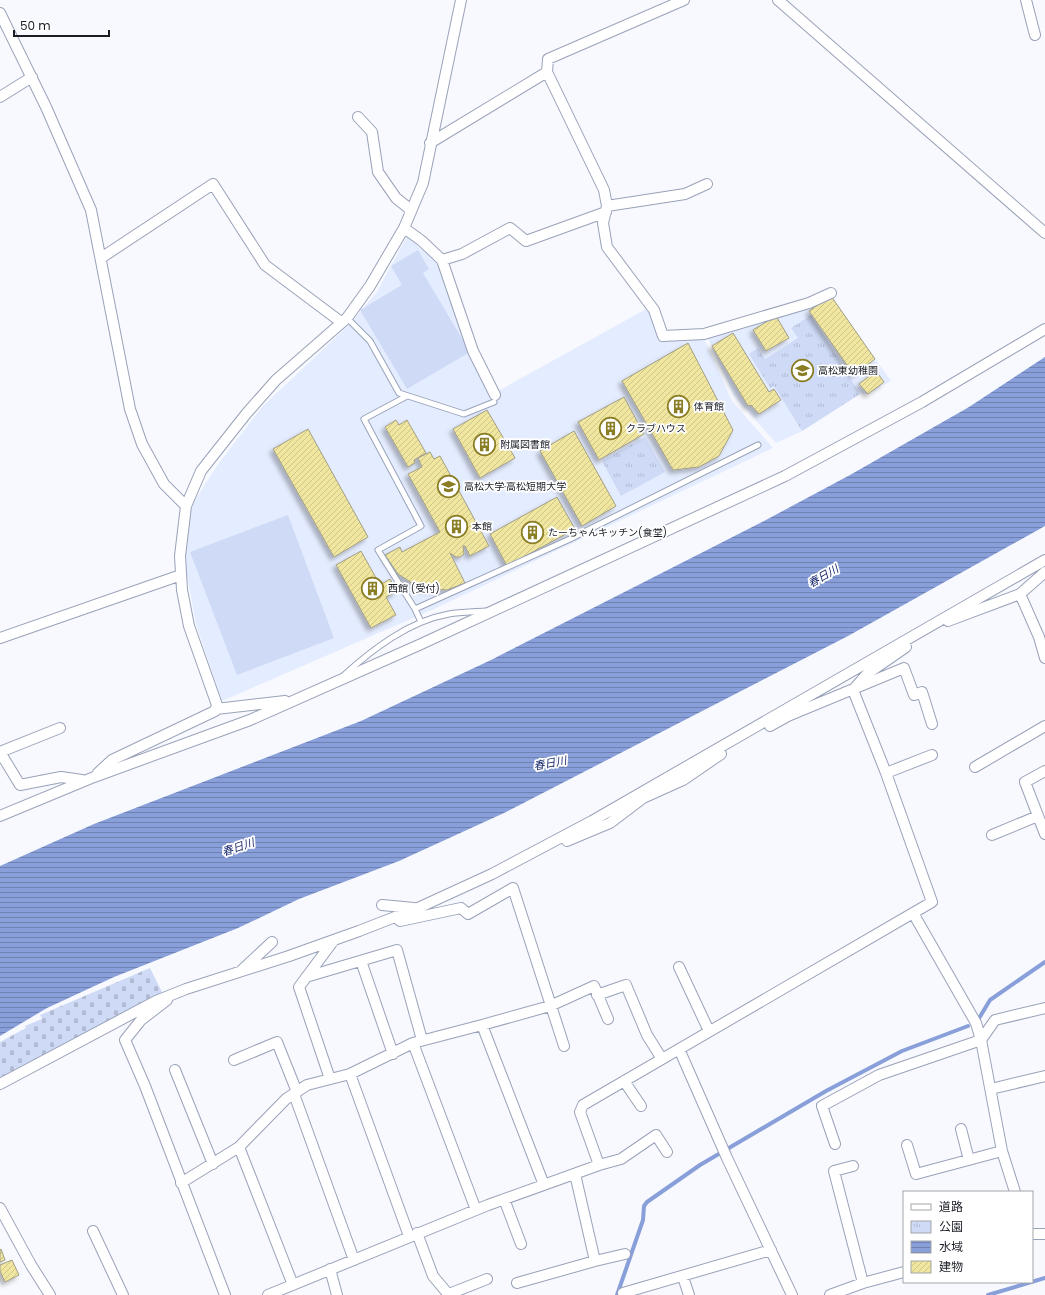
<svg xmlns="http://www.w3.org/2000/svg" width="1045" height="1295" viewBox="0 0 1045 1295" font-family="Poppins,'Noto Sans JP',sans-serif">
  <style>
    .built { fill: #e4ecff }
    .cemetery { fill: url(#cemetery-stones) }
    .park { fill: url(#park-tufts) }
    .garden { fill: #cfdaf6 }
    .water { fill: url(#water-rules) }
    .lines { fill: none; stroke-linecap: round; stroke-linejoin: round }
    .stream { stroke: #889fda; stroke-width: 4 }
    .building { fill: url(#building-hatch); stroke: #a19e85; filter: url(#shadow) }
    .service-casing { stroke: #99a2b9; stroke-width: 7 }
    .minor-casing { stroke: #99a2b9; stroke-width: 12 }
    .service { stroke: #fff; stroke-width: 5 }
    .minor { stroke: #fff; stroke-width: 10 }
    .labels { text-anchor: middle; stroke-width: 3.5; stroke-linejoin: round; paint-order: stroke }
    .poi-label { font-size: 10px; fill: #1a1d26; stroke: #fff; text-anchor: start }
    .water-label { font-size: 11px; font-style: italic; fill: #16276b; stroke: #fff }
  </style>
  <defs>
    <pattern id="cemetery-stones" width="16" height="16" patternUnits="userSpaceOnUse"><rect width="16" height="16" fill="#cfdaf6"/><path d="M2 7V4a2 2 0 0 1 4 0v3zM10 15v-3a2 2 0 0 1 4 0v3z" fill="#b1bbd3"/></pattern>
    <pattern id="park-tufts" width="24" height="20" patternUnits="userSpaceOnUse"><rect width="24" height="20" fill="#cfdaf6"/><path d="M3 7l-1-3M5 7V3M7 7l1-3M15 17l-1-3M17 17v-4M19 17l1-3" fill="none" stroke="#b1bbd3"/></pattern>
    <pattern id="water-rules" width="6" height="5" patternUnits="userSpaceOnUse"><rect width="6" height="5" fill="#889fda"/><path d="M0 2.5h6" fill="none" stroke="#6e81b1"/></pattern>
    <pattern id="building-hatch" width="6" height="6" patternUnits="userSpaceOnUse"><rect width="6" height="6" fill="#f0e69f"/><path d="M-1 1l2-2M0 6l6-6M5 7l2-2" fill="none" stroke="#cdc589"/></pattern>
    <filter id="shadow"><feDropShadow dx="-3.5" dy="3.5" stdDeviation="2" flood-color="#0004"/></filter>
  </defs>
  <rect width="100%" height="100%" fill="#f7f9fe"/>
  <path class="built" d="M 407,236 L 437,263 L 474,359 L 491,395 L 648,308 L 670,341 L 703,336 L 732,401 L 773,448 L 434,609 L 222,701 L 196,624 L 184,559 L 192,505 L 216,467 L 262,407 L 350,324 L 377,292 Z
    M 831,296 L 891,381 L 868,394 L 860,394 L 802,431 L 776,443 L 734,396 L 707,336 Z"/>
  <path class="cemetery" d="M 150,968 L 163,994 L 0,1081 L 0,1042 L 26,1028 L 25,1026 L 42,1019 L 40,1015 Z"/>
  <path class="park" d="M 811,315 L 860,394 L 802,431 L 774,386 L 770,388 L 749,354 L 758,348 L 765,359 L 798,338 L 791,328 Z
    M 645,437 L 665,472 L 621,496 L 602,461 Z"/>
  <path class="garden" d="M 418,250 L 429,269 L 423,273 L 470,352 L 407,389 L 360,310 L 402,285 L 391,266 Z
    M 288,515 L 334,638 L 237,675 L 190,552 Z"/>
  <path class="water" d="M 1045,357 L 1045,526 L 848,636 L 504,813 L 399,861 L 299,899 L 238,928 L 114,977 L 47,1008 L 0,1036 L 0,866 L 94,824 L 361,721 L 491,660 L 764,521 L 850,475 L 969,407 Z"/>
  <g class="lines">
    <path class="stream" d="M 978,1020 L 990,1000 L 1045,962
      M 617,1295 L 643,1220 L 644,1206 L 647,1202 L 700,1165 L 826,1091 L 902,1051 L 968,1026
      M 988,1295 L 1045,1278"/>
  </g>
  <path class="building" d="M 831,296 L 875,359 L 854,375 L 809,311 Z
    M 776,316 L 789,338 L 766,351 L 753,330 Z
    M 733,333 L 769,392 L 774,389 L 781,400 L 759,414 L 751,405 L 748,406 L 712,346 Z
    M 688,343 L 733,430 L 719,456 L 699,467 L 673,470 L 622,381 Z
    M 876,371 L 884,382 L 868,394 L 859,384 Z
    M 624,397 L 644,434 L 599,460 L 578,422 Z
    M 487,410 L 515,458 L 480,478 L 453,429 Z
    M 396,420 L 399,425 L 407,420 L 426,453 L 414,460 L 415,463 L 408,467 L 385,427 Z
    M 308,429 L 368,537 L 334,557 L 273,449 Z
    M 574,431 L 616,506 L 582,526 L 540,451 Z
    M 430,452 L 434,459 L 440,456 L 489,546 L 470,556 L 465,546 L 463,546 L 464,554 L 460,557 L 456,557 L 450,553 L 465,583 L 447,590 L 420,588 L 398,574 L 385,555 L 400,547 L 402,552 L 440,532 L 408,474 L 422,467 L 418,458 Z
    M 557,497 L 575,529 L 507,566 L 490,534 Z
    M 361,551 L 380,585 L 390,579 L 397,591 L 386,597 L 396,615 L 371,628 L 336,565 Z
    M 1,1249 L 5,1260 L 0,1262 L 0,1250 Z
    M 12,1260 L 19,1275 L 5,1282 L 0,1271 L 0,1265 Z"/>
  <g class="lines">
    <defs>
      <path id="service" d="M 347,318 L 370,341 L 399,393 L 464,414 L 494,402
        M 407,396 L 364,419 L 421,526 L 378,550 L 415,609 L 421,622
        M 415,609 L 570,539 L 758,445
        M 344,675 C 373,649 409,621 449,614 C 461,612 473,612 485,611"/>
      <path id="minor" d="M 778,0 L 1045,233
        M 1026,0 L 1035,35
        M 0,13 L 46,107 L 91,210 L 130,409 L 142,444 L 164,484 L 186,506
        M 547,72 L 548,59 L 684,0
        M 0,97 L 32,77
        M 358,117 L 372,132 L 378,172 L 396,198 L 411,210
        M 430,143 L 547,72 L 604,190 L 607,206 L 603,223 L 607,247 L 654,310 L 663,336 L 704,334 L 809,303 L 831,293
        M 607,206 L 685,194 L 707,184
        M 404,228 L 422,241 L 442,260 L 473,351 L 495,395
        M 101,258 L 213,184 L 265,265 L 341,322
        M 442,260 L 462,254 L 510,228 L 526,241 L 606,212
        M 1020,594 L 1045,572
        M 948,621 L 1020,594 L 1039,637 L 1045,658
        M 0,638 L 181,575
        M 216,709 L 285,701
        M 770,726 L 788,716 L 904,668 L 914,695 L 922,692 L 932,724
        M 0,752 L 20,785 L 61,777 L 82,780
        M 0,752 L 60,728
        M 975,767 L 1045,726
        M 1045,771 L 1025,782 L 1045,834
        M 98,773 L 112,760 L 215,711 L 217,705 L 189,626 L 182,590 L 180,556 L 186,506 L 201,471 L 246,414 L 276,380 L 347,318 L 370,286 L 404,228 L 423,183 L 461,0
        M 886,773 L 932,755
        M 643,798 L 683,780 L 721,754
        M 0,816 L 94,777 L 250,720 L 419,645 L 785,476 L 922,402 L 1045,329
        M 992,835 L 1038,816
        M 567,841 L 610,823 L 643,798 L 642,796
        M 382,905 L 414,908
        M 913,913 L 976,1023 L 981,1040 L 1002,1151 L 1015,1192
        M 398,919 L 400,921 L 461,908 L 468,914 L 513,888 L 564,1046
        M 361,961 L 393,1054
        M 679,967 L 709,1031
        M 242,970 L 272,942
        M 306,977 L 397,950 L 422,1040
        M 597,995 L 626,985 L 647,1035 L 662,1059
        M 167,1000 L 141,1020 L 125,1040 L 145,1086 L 225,1295
        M 482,1025 L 550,1006 L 594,986 L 608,1019
        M 413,1043 L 482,1025 L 544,1185
        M 679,1049 L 727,1158 L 792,1295
        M 234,1060 L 277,1042 L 297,1092
        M 175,1070 L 213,1164
        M 350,1074 L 409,1236
        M 330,1079 L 299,987 L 334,940
        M 624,1081 L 641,1106
        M 0,1084 L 156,1001 L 186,989 L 289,956 L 359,931 L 418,908 L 492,874 L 592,821 L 1045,560
        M 991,1089 L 1045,1076
        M 294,1094 L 354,1260
        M 961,1129 L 969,1160
        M 835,1144 L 822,1106 L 879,1075 L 981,1040 L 995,1020 L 1045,1008
        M 907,1145 L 916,1174 L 1002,1151
        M 239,1147 L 293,1285
        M 599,1165 L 580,1112 L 583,1105 L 932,902 L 886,773 L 853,690 L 867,674 L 906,647
        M 853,1166 L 834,1171 L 863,1283
        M 181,1183 L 239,1147 L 286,1099 L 307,1085 L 350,1074 L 413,1043 L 476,1210
        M 504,1199 L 521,1244
        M 0,1208 L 31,1265 L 50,1295
        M 93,1231 L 123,1295
        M 417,1233 L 433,1276 L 449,1295
        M 1032,1234 L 1045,1234
        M 595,1261 L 625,1254
        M 330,1269 L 337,1295
        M 683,1277 L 689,1295
        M 517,1283 L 595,1261 L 575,1174
        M 623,1293 L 771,1250
        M 449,1294 L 487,1279
        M 268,1295 L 488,1205 L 599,1165 L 621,1159 L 656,1135 L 667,1152
        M 830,1295 L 863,1283 L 904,1272"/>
    </defs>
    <use href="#service" class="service-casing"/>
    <use href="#minor" class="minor-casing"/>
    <use href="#service" class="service"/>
    <use href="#minor" class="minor"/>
  </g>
  <defs>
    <symbol id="school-ring" viewBox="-11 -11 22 22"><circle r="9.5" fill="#fff" stroke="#8a7d23" stroke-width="1.5"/><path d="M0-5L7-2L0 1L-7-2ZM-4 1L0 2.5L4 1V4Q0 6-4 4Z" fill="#8a7d23"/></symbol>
    <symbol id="building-ring" viewBox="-11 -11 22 22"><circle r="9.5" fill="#fff" stroke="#8a7d23" stroke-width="1.5"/><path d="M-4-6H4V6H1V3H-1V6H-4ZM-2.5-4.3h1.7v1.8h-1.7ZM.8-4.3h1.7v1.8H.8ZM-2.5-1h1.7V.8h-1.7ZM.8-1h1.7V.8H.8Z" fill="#8a7d23"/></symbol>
    <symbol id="university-ring" viewBox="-11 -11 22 22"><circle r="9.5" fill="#fff" stroke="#8a7d23" stroke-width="1.5"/><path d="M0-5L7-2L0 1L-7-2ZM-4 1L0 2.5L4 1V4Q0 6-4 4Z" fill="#8a7d23"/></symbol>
  </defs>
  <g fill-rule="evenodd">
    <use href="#school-ring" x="790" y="358" width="25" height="25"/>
    <use href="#building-ring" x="666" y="394" width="25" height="25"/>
    <use href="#building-ring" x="598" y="416" width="25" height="25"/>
    <use href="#building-ring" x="472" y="432" width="25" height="25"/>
    <use href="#university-ring" x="436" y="474" width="25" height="25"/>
    <use href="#building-ring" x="444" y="514" width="25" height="25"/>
    <use href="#building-ring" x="520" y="520" width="25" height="25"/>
    <use href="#building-ring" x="360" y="576" width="25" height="25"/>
  </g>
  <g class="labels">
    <g class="poi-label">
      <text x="818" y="374">高松東幼稚園</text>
      <text x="694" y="410">体育館</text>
      <text x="626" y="432">クラブハウス</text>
      <text x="500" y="448">附属図書館</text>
      <text x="464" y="490">高松大学·高松短期大学</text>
      <text x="472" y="530">本館</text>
      <text x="548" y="536">たーちゃんキッチン(食堂)</text>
      <text x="388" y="592">西館 (受付)</text>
    </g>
    <g class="water-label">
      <text transform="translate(823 576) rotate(-30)" y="4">春日川</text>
      <text transform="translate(550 763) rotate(-11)" y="4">春日川</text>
      <text transform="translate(238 847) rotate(-18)" y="4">春日川</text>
    </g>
  </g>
  <rect x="903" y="1191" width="130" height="92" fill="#ffffff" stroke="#a3a5a8"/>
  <rect x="911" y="1204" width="20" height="6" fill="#ffffff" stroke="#a3a5a8"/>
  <text x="939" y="1211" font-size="12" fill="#1a1d26">道路</text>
  <rect x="911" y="1221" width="20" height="12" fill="url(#park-tufts)" stroke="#a3a5a8"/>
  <text x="939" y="1231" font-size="12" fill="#1a1d26">公園</text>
  <rect x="911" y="1241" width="20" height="12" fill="url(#water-rules)" stroke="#a3a5a8"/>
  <text x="939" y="1251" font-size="12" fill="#1a1d26">水域</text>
  <rect x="911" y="1261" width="20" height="12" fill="url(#building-hatch)" stroke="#a3a5a8"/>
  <text x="939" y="1271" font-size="12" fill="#1a1d26">建物</text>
  <path d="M14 30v6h95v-6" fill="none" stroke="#1a1d26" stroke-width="2"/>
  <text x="20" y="30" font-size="12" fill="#1a1d26" stroke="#ffffff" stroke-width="3" paint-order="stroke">50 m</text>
</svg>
